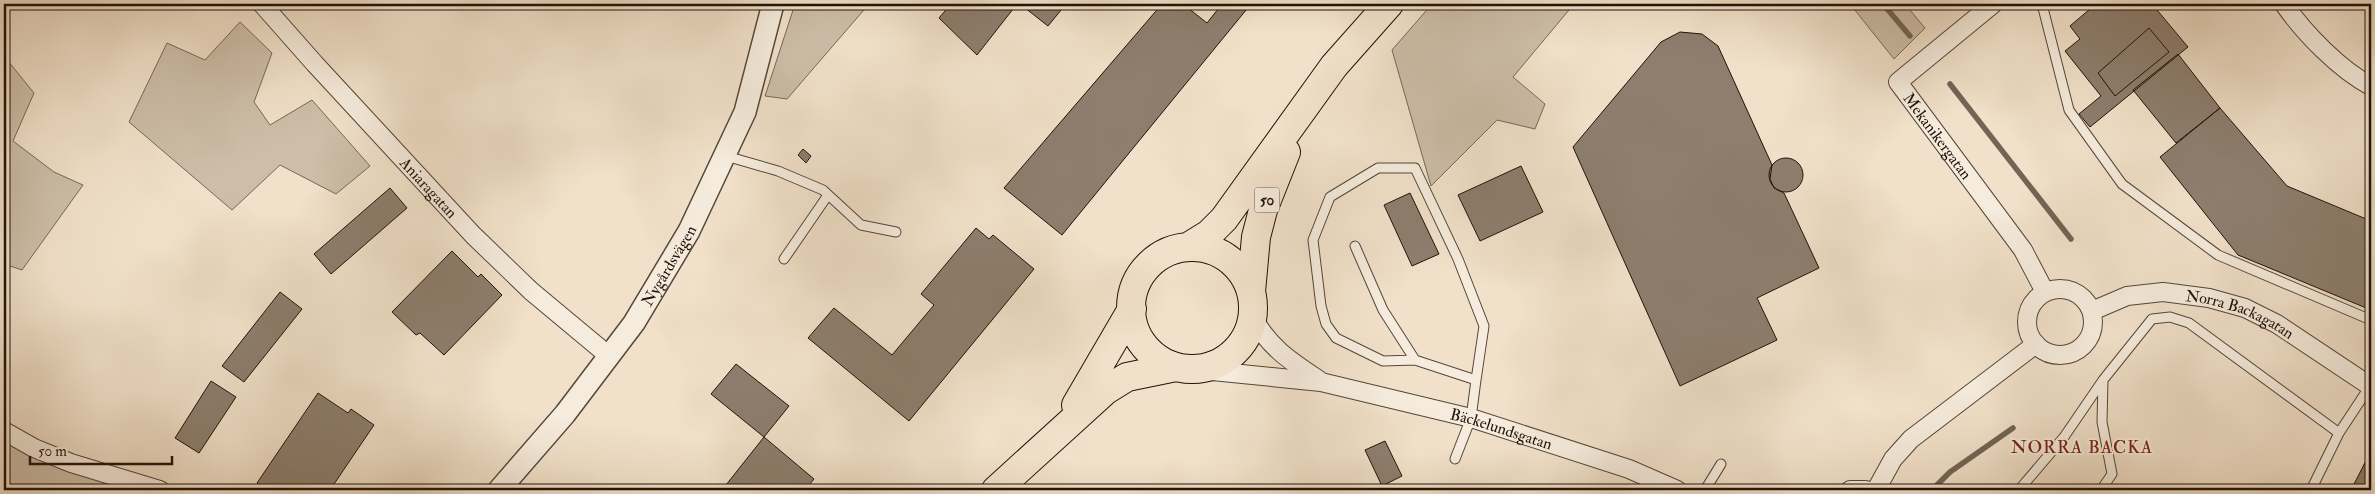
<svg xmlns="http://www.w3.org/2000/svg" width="2375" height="494" viewBox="0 0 2375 494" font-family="'IM FELL Double Pica',serif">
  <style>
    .green { fill: #cdbea9; stroke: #76685a }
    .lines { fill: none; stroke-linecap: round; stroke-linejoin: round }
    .stream { stroke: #736456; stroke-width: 5.5 }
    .building { fill: #8d7e6e; stroke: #20120a }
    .service-casing { stroke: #54463a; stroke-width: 11 }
    .minor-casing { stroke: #54463a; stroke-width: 20 }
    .tertiary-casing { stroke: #54463a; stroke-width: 24 }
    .trunk-casing { stroke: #20120a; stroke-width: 30 }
    .service { stroke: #f6ecdd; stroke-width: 9 }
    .minor { stroke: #f6ecdd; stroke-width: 18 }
    .tertiary { stroke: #f6ecdd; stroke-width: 21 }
    .trunk { stroke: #f1e1ca; stroke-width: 28 }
    .labels { text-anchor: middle; stroke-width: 4; stroke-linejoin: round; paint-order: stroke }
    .shield { fill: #f6ecdd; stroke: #605349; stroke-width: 1 }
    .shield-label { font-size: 15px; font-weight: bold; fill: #20120a }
    .street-label { font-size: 16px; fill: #20120a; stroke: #f6ecdd }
    .neighbourhood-label { font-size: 18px; letter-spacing: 1px; fill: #7a1f14; stroke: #f6ecdd }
  </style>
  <rect width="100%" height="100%" fill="#f1e1ca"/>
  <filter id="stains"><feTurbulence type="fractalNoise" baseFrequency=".004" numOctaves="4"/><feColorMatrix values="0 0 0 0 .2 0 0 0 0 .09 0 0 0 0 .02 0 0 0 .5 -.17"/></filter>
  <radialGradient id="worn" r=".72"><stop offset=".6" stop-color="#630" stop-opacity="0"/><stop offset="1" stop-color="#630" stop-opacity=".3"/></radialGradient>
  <path class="green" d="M 795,4 L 869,4 L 787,99 L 765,96 Z
    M 1432,4 L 1574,4 L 1513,77 L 1545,104 L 1535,129 L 1497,120 L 1431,186 L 1392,50 Z
    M 1850,4 L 1905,4 L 1925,28 L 1894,59 Z
    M 240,22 L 272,53 L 254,102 L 270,125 L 312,100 L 370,166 L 336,194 L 280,165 L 232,210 L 129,122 L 167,43 L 205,60 Z
    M 8,61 L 34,93 L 13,141 L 54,172 L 83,185 L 22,270 L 4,264 L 4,68 Z
    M 4,435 L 107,480 L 108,490 L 4,490 Z"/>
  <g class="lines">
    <path class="stream" d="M 1883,4 L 1910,36
      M 1950,84 L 2071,239
      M 1932,490 L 1950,472 L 2013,428"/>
  </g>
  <path class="building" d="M 951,4 L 1017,4 L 977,55 L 939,18 Z
    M 1020,4 L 1066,4 L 1048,26 Z
    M 1162,4 L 1183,4 L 1207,23 L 1222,4 L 1251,4 L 1062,235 L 1004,188 Z
    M 2096,4 L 2152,4 L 2188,47 L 2090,127 L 2079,114 L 2101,96 L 2065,51 L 2080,39 L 2070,26 Z
    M 2149,28 L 2169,52 L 2115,96 L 2098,73 Z
    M 1680,32 L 1702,34 L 1718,46 L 1772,165 L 1770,179 L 1774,188 L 1784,193 L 1819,268 L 1757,298 L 1777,340 L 1680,386 L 1573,147 L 1661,42 Z
    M 2178,54 L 2220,108 L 2176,143 L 2133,90 Z
    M 2220,108 L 2287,186 L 2371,221 L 2371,310 L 2238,255 L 2160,157 Z
    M 803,149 L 811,156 L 806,163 L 798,155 Z
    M1769 175a17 17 0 1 1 34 0a17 17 0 1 1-34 0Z
    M 1521,166 L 1543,212 L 1480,241 L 1458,195 Z
    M 390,188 L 407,208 L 331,274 L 314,254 Z
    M 1410,193 L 1439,254 L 1412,266 L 1384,205 Z
    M 976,228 L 989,239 L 993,235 L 1034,269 L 909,421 L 808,338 L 834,308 L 892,355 L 934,305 L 921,294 Z
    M 452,251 L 478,277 L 481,274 L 502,295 L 444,355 L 420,333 L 416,335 L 392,312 Z
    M 280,292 L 302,309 L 244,382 L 222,366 Z
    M 736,364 L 789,406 L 764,437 L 711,394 Z
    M 211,381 L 236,397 L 199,453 L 175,438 Z
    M 318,393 L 348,413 L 351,409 L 374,425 L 330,490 L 267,490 L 257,483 Z
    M 764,437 L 814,479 L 805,490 L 722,490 Z
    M 1385,441 L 1402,476 L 1382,486 L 1365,450 Z
    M 2371,451 L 2371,490 L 2351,490 Z"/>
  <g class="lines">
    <defs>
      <path id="service" d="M 2042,4 L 2069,110 L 2122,184 L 2218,255 L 2371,320
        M 726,156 L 778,171 L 823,190 L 861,225 L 896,232
        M 1355,246 L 1383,310 L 1415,360 L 1476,380 L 1471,418 L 1455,459
        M 784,259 L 828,195
        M 1415,360 L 1383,361 L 1336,338 L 1326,324 L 1321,306 L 1313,240 L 1330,197 L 1378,168 L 1415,168 L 1458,259 L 1484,326 L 1476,380
        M 1705,490 L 1721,464
        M 2019,490 L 2064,437 L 2103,380 L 2152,319 L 2170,317 L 2189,323 L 2339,433
        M 2101,490 L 2112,474 L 2102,422 L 2103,380
        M 2311,490 L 2339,433 L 2370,386 L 2371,387"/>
      <g id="minor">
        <path id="s1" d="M 262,4 L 315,64 L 473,235 L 531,291 L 609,356"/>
        <path id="s2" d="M 1993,4 L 1898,82 L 2023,250 L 2045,292"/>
        <path d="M 2284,4 C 2304,33 2340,70 2371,86"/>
        <circle cx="2060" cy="322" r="33"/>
        <path id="s3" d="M 2092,311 L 2127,296 L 2163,292 L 2209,298 L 2245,308 L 2277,324 L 2370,386 L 2371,382"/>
        <path d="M 1253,317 C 1268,347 1292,362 1319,380"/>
        <path id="s4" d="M 1192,369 L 1321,382 L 1471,418 L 1629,469 L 1677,490"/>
        <path d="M 4,431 L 34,448 L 71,463 L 160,490"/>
        <path d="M 1850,490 L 1866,490"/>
        <path d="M 1876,490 L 1893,459 L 1911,439 L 2036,344"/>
      </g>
      <g id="tertiary">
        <path id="s5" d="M 499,490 L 565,414 L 634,323 L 689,231 L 745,112 L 773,4"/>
      </g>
      <path id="trunk" d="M 1188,247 L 1209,234 L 1224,219 L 1334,66 L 1389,4
        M1131 308a61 61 0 1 1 122 0a61 61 0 1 1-122 0Z
        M 1251,292 L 1256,237 L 1263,210 L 1286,152
        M 1076,405 L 1132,309
        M 996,490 L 1106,390 L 1127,377 L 1176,367"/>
    </defs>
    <use href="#service" class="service-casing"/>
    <use href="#minor" class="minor-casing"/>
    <use href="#tertiary" class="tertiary-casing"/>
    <use href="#trunk" class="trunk-casing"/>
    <use href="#service" class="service"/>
    <use href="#minor" class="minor"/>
    <use href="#tertiary" class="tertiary"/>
    <use href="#trunk" class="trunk"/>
  </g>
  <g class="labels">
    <rect class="shield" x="1254.5" y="187.5" width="25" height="25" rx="4"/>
    <g class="shield-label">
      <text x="1267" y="205">50</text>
    </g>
    <g class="street-label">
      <text dy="6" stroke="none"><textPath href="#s2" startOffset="190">Mekanikergatan</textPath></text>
      <text dy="6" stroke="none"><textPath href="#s1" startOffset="248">Aniaragatan</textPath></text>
      <text dy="6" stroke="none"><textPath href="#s5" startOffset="282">Nygårdsvägen</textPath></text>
      <text dy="6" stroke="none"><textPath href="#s3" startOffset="155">Norra Backagatan</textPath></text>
      <text dy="6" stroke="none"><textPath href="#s4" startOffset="316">Bäckelundsgatan</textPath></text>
    </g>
    <g class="neighbourhood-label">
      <text x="2082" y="453">NORRA BACKA</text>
    </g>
  </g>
  <rect width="2375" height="494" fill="none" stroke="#f1e1ca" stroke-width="20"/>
  <rect x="5" y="5" width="2365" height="484" fill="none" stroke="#20120a" stroke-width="2.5"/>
  <rect x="10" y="10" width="2355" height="474" fill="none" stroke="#20120a"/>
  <path d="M30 456v8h142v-8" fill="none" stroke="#20120a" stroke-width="2.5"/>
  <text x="38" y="456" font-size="15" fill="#20120a" stroke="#f6ecdd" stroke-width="4" paint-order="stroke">50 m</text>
  <rect width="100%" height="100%" filter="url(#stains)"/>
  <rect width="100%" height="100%" fill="url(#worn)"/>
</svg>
